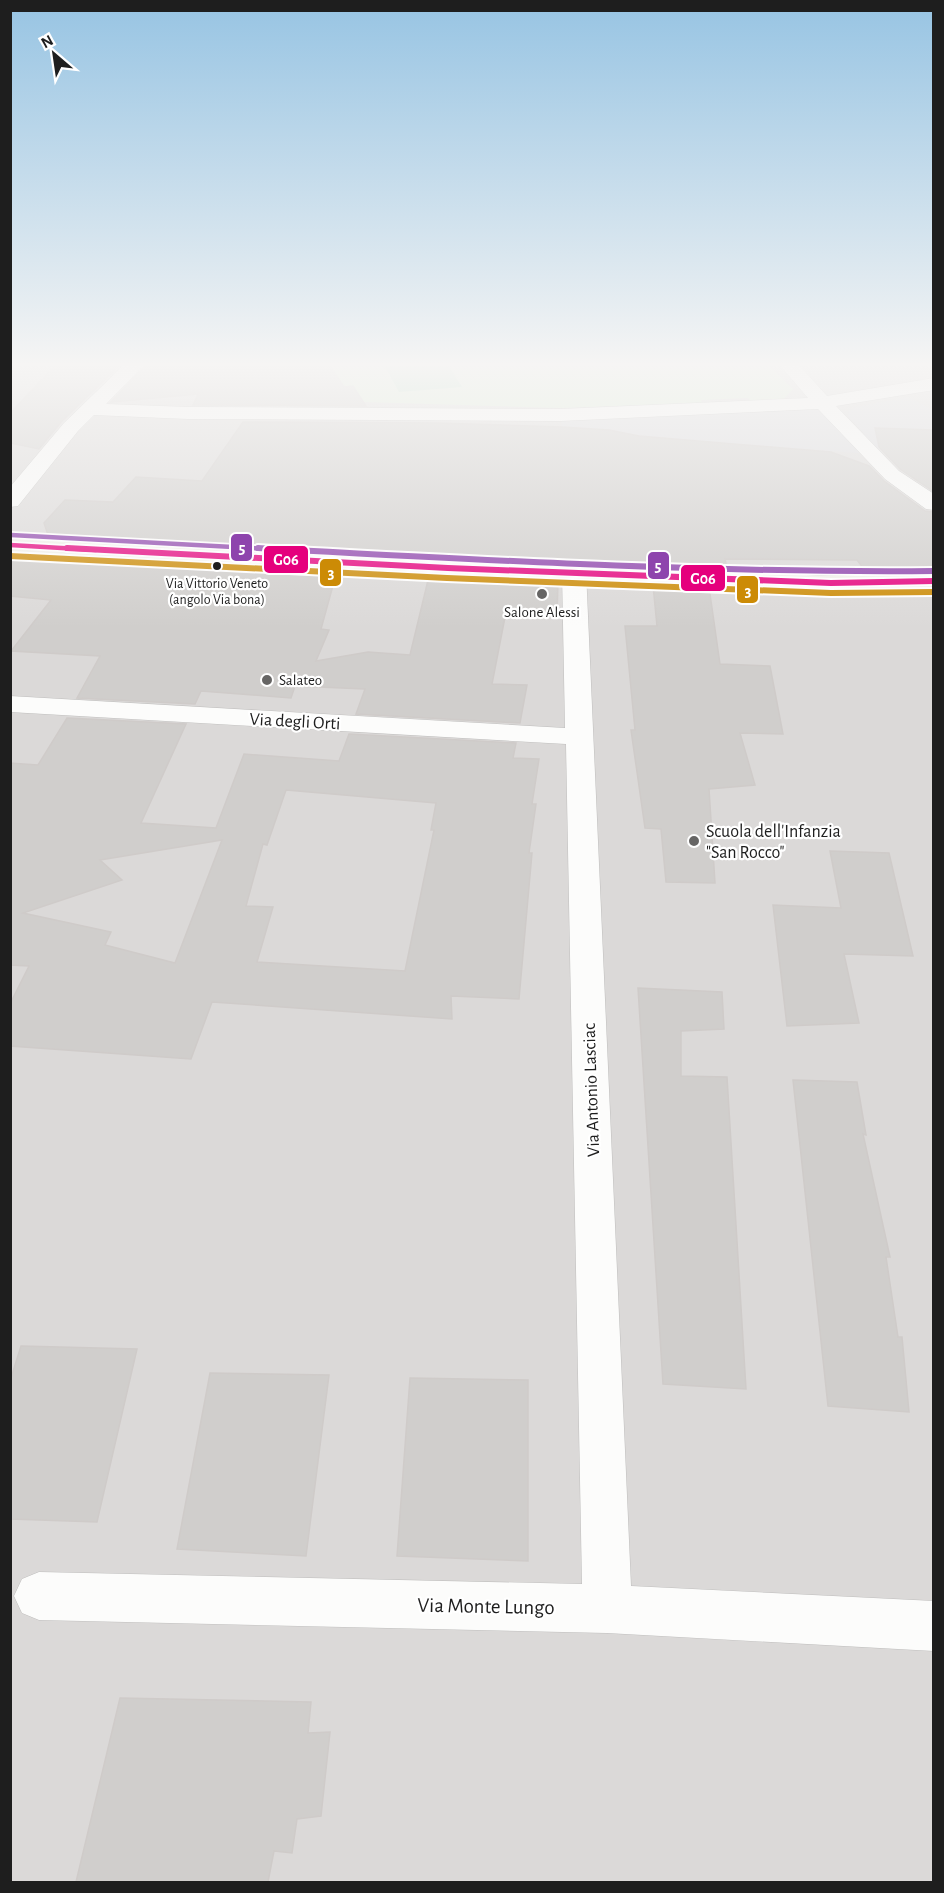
<svg xmlns="http://www.w3.org/2000/svg" width="944" height="1893" viewBox="0 0 944 1893" font-family="'Alegreya Sans',sans-serif">
  <style>
    .residential { fill: #dbd9d8 }
    .park { fill: #dbeed5 }
    .pitch { fill: #b7dec4 }
    .plaza { fill: #dadadd }
    .building { fill: #d0cecc; stroke: #cfcbc9; stroke-width: 1.5; fill-rule: evenodd }
    .lines { fill: none; stroke-linecap: round; stroke-linejoin: round }
    .street-casing { stroke: #bfbebd; stroke-width: 1 }
    .secondary-casing { stroke: #949181; stroke-width: 1 }
    .street { fill: #fcfcfb; fill-rule: evenodd }
    .secondary { fill: #f2f1eb; fill-rule: evenodd }
    .bus-1-far1-casing { stroke: #fff; stroke-width: 8 }
    .bus-1-casing { stroke: #fff; stroke-width: 10 }
    .bus-2-casing { stroke: #fff; stroke-width: 10 }
    .bus-3-far1-casing { stroke: #fff; stroke-width: 8 }
    .bus-3-casing { stroke: #fff; stroke-width: 10 }
    .bus-1-far1 { stroke: #e5007d; stroke-width: 4.5 }
    .bus-1 { stroke: #e5007d; stroke-width: 6 }
    .bus-2 { stroke: #cc8b06; stroke-width: 6 }
    .bus-3-far1 { stroke: #8e44ad; stroke-width: 4.5 }
    .bus-3 { stroke: #8e44ad; stroke-width: 6 }
    .bus-dot { fill: #1e1e1e; stroke: #fff; stroke-width: 2 }
    .poi-dot { fill: #666564; stroke: #fff; stroke-width: 2 }
    .labels { text-anchor: middle; stroke-width: 4.5; stroke-linejoin: round; paint-order: stroke }
    .far-bus-label { font-size: 14px; fill: #1e1e1e; stroke: #fff }
    .far-poi-label { font-size: 15px; fill: #1e1e1e; stroke: #fff }
    .street-label { font-size: 18px; fill: #1e1e1e; stroke: #fff }
    .poi-label { font-size: 18px; fill: #1e1e1e; stroke: #fff; text-anchor: start }
    .near-street-label { font-size: 21px; fill: #1e1e1e; stroke: #fff }
    .line-badge { stroke: #fff; stroke-width: 2 }
    .badge-label { font-size: 16px; text-anchor: middle; font-weight: bold; fill: #fff }
  </style>
  <rect width="100%" height="100%" fill="#ece9e7"/>
  <path class="residential" d="M 11,363 L 933,363 L 933,1882 L 11,1882 Z"/>
  <path class="park" d="M 309,363 L 766,363 L 793,389 L 782,401 L 751,402 L 748,398 L 701,400 L 702,403 L 560,408 L 331,401 Z"/>
  <path class="pitch" d="M 383,363 L 447,363 L 462,387 L 399,392 Z"/>
  <path class="plaza" d="M 908,397 L 933,410 L 933,430 L 875,428 L 880,452 L 848,416 L 849,411 L 856,407 Z
    M 822,403 L 870,454 L 698,441 L 562,427 L 561,415 Z"/>
  <path class="building" d="M 58,363 L 122,363 L 62,421 L 39,449 L 10,443 L 10,413 Z
    M 148,363 L 328,363 L 344,387 L 353,386 L 366,406 L 193,405 L 198,394 L 111,402 Z
    M 243,422 L 436,423 L 562,427 L 609,430 L 639,436 L 698,441 L 831,452 L 869,466 L 884,481 L 925,511 L 933,512 L 933,566 L 864,569 L 857,560 L 725,559 L 726,564 L 705,564 L 706,569 L 651,567 L 650,562 L 559,563 L 448,559 L 49,538 L 44,523 L 65,500 L 113,502 L 136,477 L 202,481 Z
    M 875,428 L 933,430 L 933,491 L 900,469 L 879,447 Z
    M 56,557 L 337,571 L 321,629 L 329,630 L 316,661 L 368,652 L 410,655 L 429,576 L 558,582 L 557,614 L 506,612 L 492,684 L 527,685 L 520,723 L 356,714 L 365,689 L 295,686 L 291,698 L 201,691 L 195,704 L 77,698 L 100,656 L 11,651 L 51,600 L 10,596 L 10,558 L 58,561 Z
    M 653,585 L 709,587 L 720,664 L 770,666 L 783,734 L 740,733 L 755,785 L 709,789 L 715,883 L 666,882 L 661,829 L 645,828 L 631,730 L 635,730 L 625,626 L 657,626 Z
    M 67,718 L 186,724 L 141,823 L 216,828 L 244,754 L 339,761 L 349,734 L 516,743 L 513,758 L 539,759 L 532,804 L 536,804 L 529,853 L 532,853 L 519,999 L 451,996 L 452,1019 L 212,1002 L 191,1059 L 10,1046 L 10,1004 L 29,966 L 10,965 L 10,763 L 38,765 ZM 286,790 L 436,803 L 431,830 L 434,830 L 405,971 L 257,962 L 273,907 L 246,906 L 263,844 L 267,845 ZM 222,840 L 175,963 L 105,945 L 111,932 L 23,913 L 122,880 L 100,860 Z
    M 830,851 L 889,853 L 913,956 L 844,954 L 859,1023 L 787,1026 L 773,905 L 841,908 Z
    M 638,988 L 722,992 L 724,1029 L 681,1031 L 681,1076 L 727,1077 L 746,1389 L 663,1384 Z
    M 793,1080 L 857,1082 L 866,1135 L 863,1134 L 890,1257 L 886,1257 L 898,1337 L 902,1337 L 909,1412 L 828,1406 Z
    M 21,1346 L 137,1349 L 97,1522 L 10,1519 L 10,1381 Z
    M 210,1373 L 329,1375 L 306,1556 L 177,1549 Z
    M 410,1378 L 528,1380 L 528,1561 L 397,1556 Z
    M 120,1698 L 311,1702 L 308,1733 L 330,1732 L 321,1816 L 297,1819 L 292,1853 L 274,1851 L 268,1882 L 76,1882 Z"/>
  <g class="lines">
    <defs>
      <path id="street" d="M 126,363 L 146,363 L 106,404 L 188,407 L 561,409 L 808,398 L 778,363 L 797,363 L 827,396 L 934,378 L 934,390 L 836,406 L 899,471 L 934,494 L 934,510 L 926,509 L 885,479 L 818,409 L 561,421 L 188,419 L 94,415 L 78,431 L 18,506 L 10,507 L 10,487 L 64,423 Z
        M 574,564 L 582,566 L 586,571 L 631,1586 L 934,1601 L 934,1651 L 607,1633 L 39,1620 L 22,1613 L 14,1596 L 22,1579 L 39,1572 L 582,1584 L 566,744 L 10,712 L 10,696 L 565,728 L 562,571 L 566,566 Z"/>
      <path id="secondary" d="M 10,538 L 448,561 L 831,576 L 934,574 L 934,588 L 831,590 L 448,575 L 10,552 Z"/>
    </defs>
    <use href="#street" class="street-casing"/>
    <use href="#secondary" class="secondary-casing"/>
    <use href="#street" class="street"/>
    <use href="#secondary" class="secondary"/>
    <defs>
      <path id="bus-1-far1" d="M 10,545 L 96,550"/>
      <path id="bus-1" d="M 67,548 L 448,568 L 831,583 L 934,581"/>
      <path id="bus-2" d="M 10,556 L 447,578 L 831,593 L 934,592"/>
      <path id="bus-3-far1" d="M 11,535 L 287,550"/>
      <path id="bus-3" d="M 258,548 C 483,560 709,573 934,571"/>
    </defs>
    <use href="#bus-1-far1" class="bus-1-far1-casing"/>
    <use href="#bus-1" class="bus-1-casing"/>
    <use href="#bus-2" class="bus-2-casing"/>
    <use href="#bus-3-far1" class="bus-3-far1-casing"/>
    <use href="#bus-3" class="bus-3-casing"/>
    <use href="#bus-1-far1" class="bus-1-far1"/>
    <use href="#bus-1" class="bus-1"/>
    <use href="#bus-2" class="bus-2"/>
    <use href="#bus-3-far1" class="bus-3-far1"/>
    <use href="#bus-3" class="bus-3"/>
  </g>
  <linearGradient id="sky" x2="0" y2="1"><stop stop-color="#97c4e3"/><stop offset="0.58" stop-color="#f6f5f4"/><stop offset="1" stop-color="#f6f5f4" stop-opacity="0"/></linearGradient>
  <rect width="944" height="628" fill="url(#sky)"/>
  <circle class="bus-dot" cx="217" cy="566" r="5"/>
  <g class="poi-dot">
    <circle cx="542" cy="594" r="6"/>
    <circle cx="267" cy="680" r="6"/>
    <circle cx="694" cy="841" r="6"/>
  </g>
  <g class="labels">
    <g class="far-bus-label">
      <text x="217" y="588">Via Vittorio Veneto<tspan x="217" dy="16">(angolo Via bona)</tspan></text>
    </g>
    <g class="far-poi-label">
      <text x="542" y="617">Salone Alessi</text>
      <text x="279" y="685" text-anchor="start">Salateo</text>
    </g>
    <g class="street-label">
      <text transform="translate(295 721) rotate(3)" y="6">Via degli Orti</text>
      <text transform="translate(591 1090) rotate(-92)" y="6">Via Antonio Lasciac</text>
    </g>
    <g class="poi-label">
      <text x="706" y="837">Scuola dell'Infanzia<tspan x="706" dy="21">"San Rocco"</tspan></text>
    </g>
    <g class="near-street-label">
      <text transform="translate(486 1606) rotate(1)" y="7">Via Monte Lungo</text>
    </g>
  </g>
  <g class="line-badge">
    <rect x="230" y="533" width="23" height="29" rx="6" fill="#8e44ad"/>
    <rect x="263" y="545" width="46" height="29" rx="6" fill="#e5007d"/>
    <rect x="647" y="551" width="23" height="29" rx="6" fill="#8e44ad"/>
    <rect x="319" y="558" width="23" height="29" rx="6" fill="#cc8b06"/>
    <rect x="680" y="564" width="46" height="28" rx="6" fill="#e5007d"/>
    <rect x="736" y="575" width="23" height="29" rx="6" fill="#cc8b06"/>
  </g>
  <g class="badge-label">
    <text x="242" y="553">5</text>
    <text x="286" y="565">G06</text>
    <text x="658" y="571">5</text>
    <text x="331" y="578">3</text>
    <text x="703" y="584">G06</text>
    <text x="748" y="596">3</text>
  </g>
  <rect width="944" height="1893" fill="none" stroke="#1e1e1e" stroke-width="24"/>
  <g transform="translate(54 54) rotate(331)" stroke="#ffffff" stroke-width="4.5" paint-order="stroke">
  <path d="M0-4.5L10 22L0 15L-10 22Z" fill="#1e1e1e"/>
  <text y="-9" font-size="16" font-weight="bold" text-anchor="middle" fill="#1e1e1e">N</text>
  </g>
</svg>
